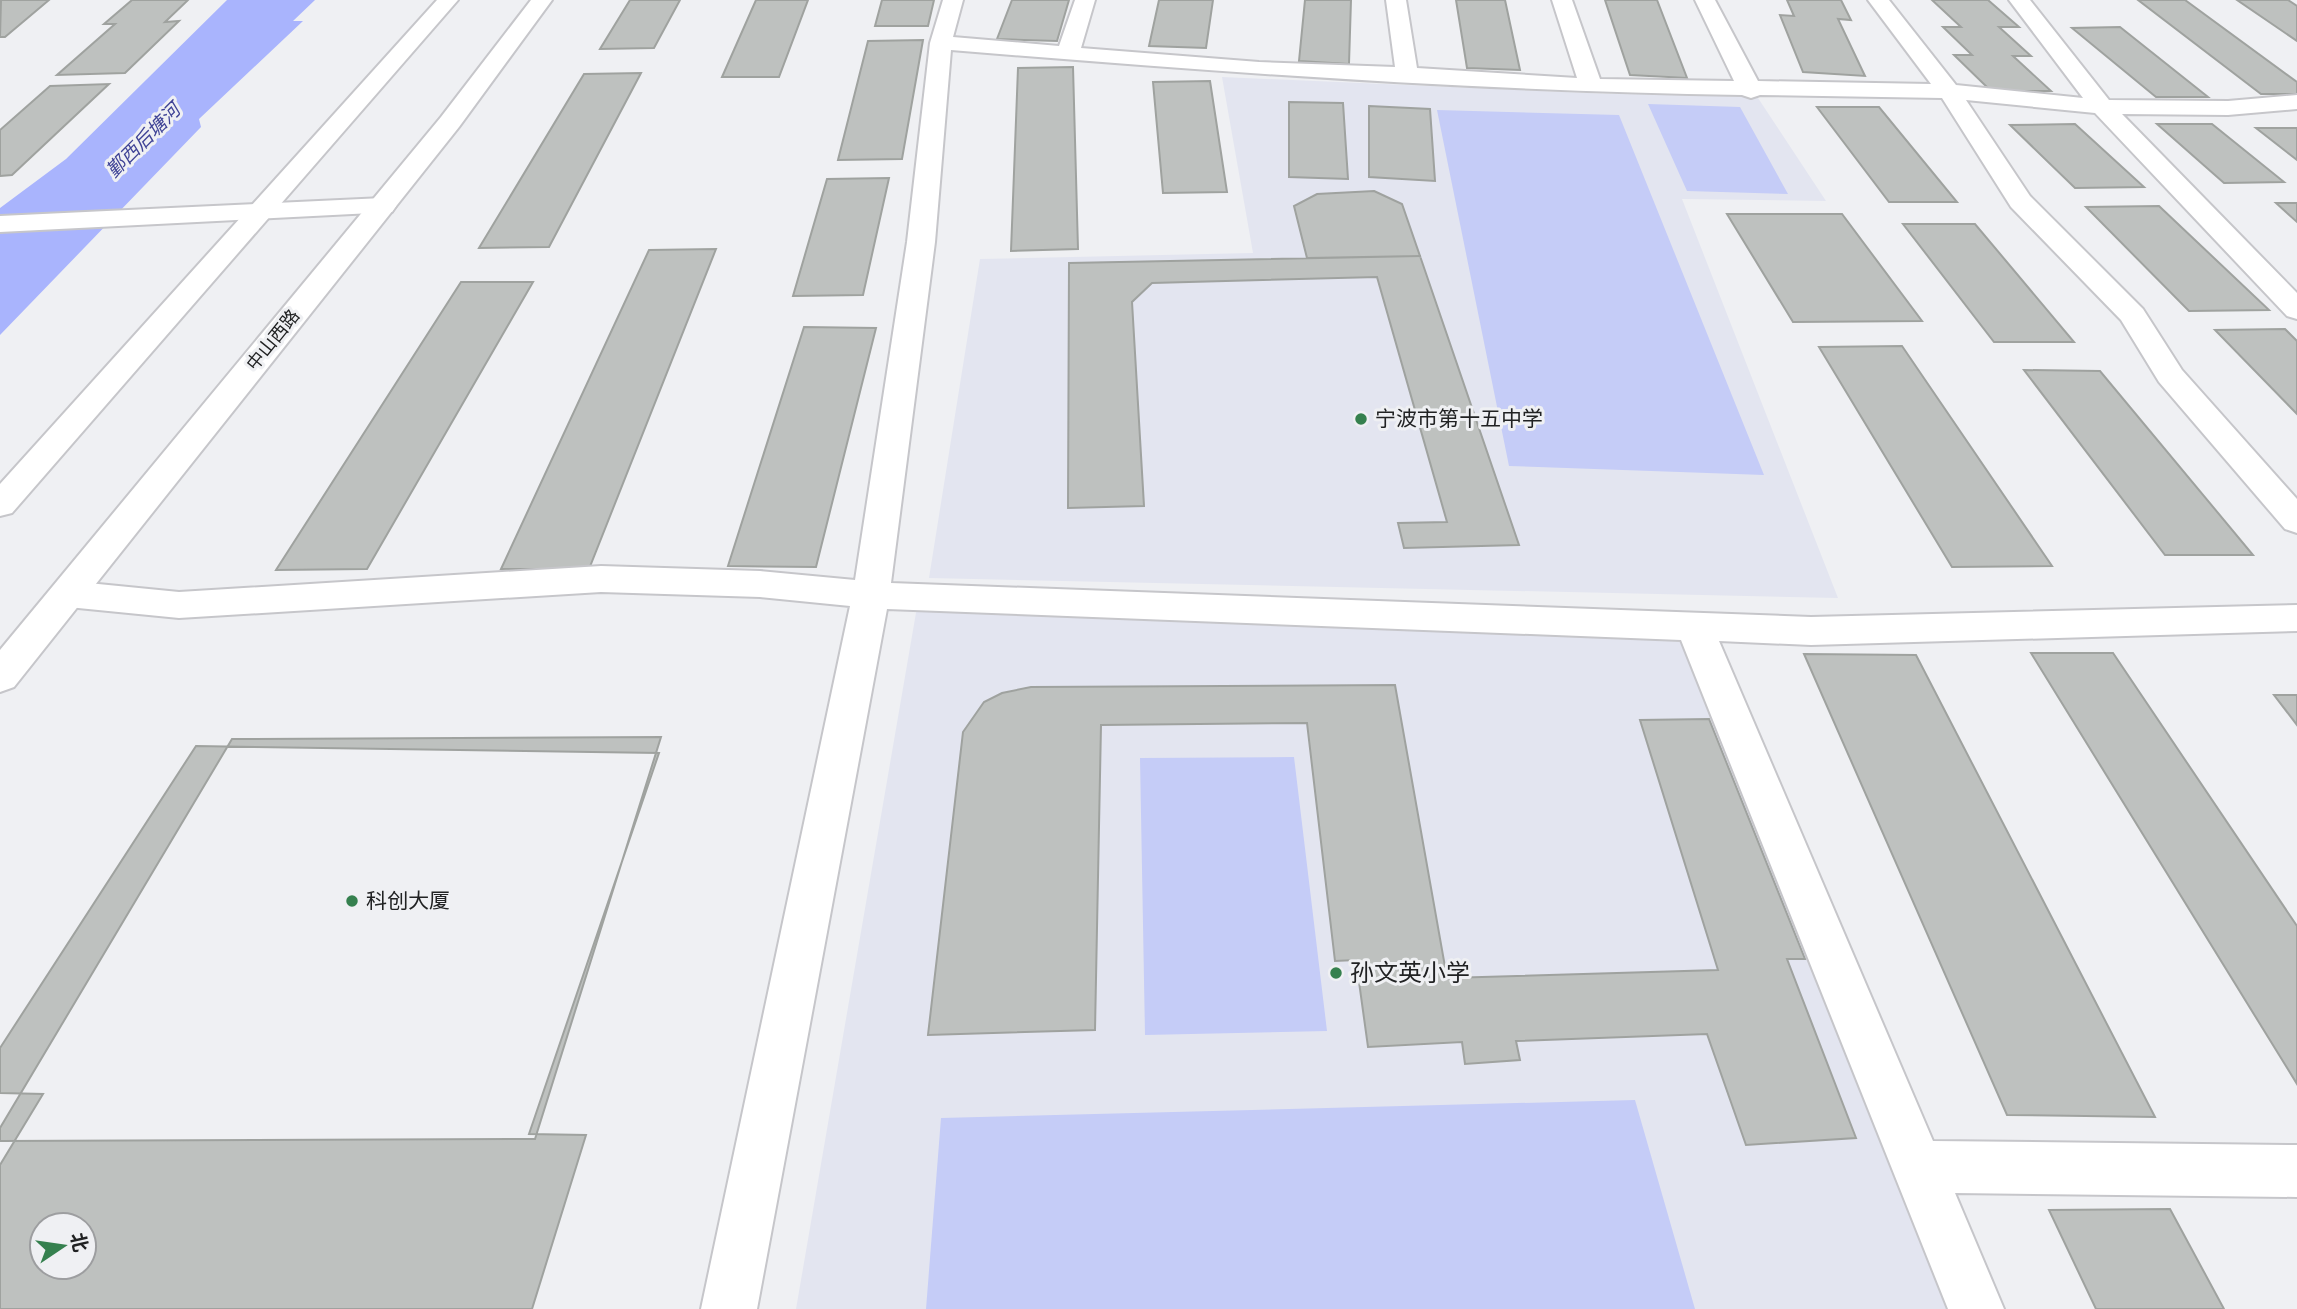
<svg xmlns="http://www.w3.org/2000/svg" width="2297" height="1309" viewBox="0 0 2297 1309" font-family="'PT Sans Narrow','Noto Sans SC',sans-serif">
  <style>
    .built { fill: #e3e5f0 }
    .green { fill: #c5ccf7 }
    .water { fill: #a9b4fd }
    .building { fill: #bec1bf; stroke: #9fa29f; stroke-width: 2; fill-rule: evenodd }
    .lines { fill: none; stroke-linecap: round; stroke-linejoin: round }
    .minor-casing { stroke: #c6c6ca; stroke-width: 4 }
    .major-casing { stroke: #c6c6ca; stroke-width: 4 }
    .minor { fill: #fff; fill-rule: evenodd }
    .major { fill: #fff; fill-rule: evenodd }
    .poi-dot { fill: #35804e; stroke: #eff0f3; stroke-width: 2.5 }
    .labels { text-anchor: middle; stroke-width: 6; stroke-linejoin: round; paint-order: stroke }
    .far-street-label { font-size: 18px; fill: #212223; stroke: #eff0f3 }
    .far-water-label { font-size: 19px; font-style: italic; fill: #3f4396; stroke: #eff0f3 }
    .poi-label { font-size: 21px; fill: #212223; stroke: #eff0f3; text-anchor: start }
    .near-poi-label { font-size: 24px; fill: #212223; stroke: #eff0f3; text-anchor: start }
  </style>
  <rect width="100%" height="100%" fill="#eff0f3"/>
  <path class="built" d="M 1222,77 L 1611,94 L 1756,95 L 1826,201 L 1682,199 L 1838,598 L 929,578 L 980,259 L 1253,253 Z
    M 917,607 L 1682,637 L 1953,1309 L 796,1309 Z"/>
  <path class="green" d="M 1648,104 L 1740,107 L 1788,194 L 1687,191 Z
    M 1437,110 L 1619,115 L 1764,475 L 1509,466 Z
    M 1294,757 L 1327,1031 L 1145,1035 L 1140,758 Z
    M 1635,1100 L 1695,1309 L 926,1309 L 941,1118 Z"/>
  <path class="water" d="M 227,0 L 315,0 L 293,21 L 303,21 L 199,119 L 201,127 L 0,335 L 0,208 L 66,159 Z"/>
  <path class="building" d="M 49,0 L 5,37 L 0,37 L 1,0 Z
    M 132,0 L 188,0 L 165,22 L 179,21 L 125,73 L 57,75 L 115,24 L 104,24 Z
    M 630,0 L 680,0 L 654,48 L 600,49 Z
    M 756,0 L 808,0 L 779,77 L 722,77 Z
    M 882,0 L 934,0 L 928,26 L 875,26 Z
    M 1012,0 L 1069,0 L 1057,41 L 997,39 Z
    M 1159,0 L 1213,0 L 1206,48 L 1149,46 Z
    M 1305,0 L 1351,0 L 1349,64 L 1299,61 Z
    M 1456,0 L 1505,0 L 1520,70 L 1467,68 Z
    M 1605,0 L 1657,0 L 1687,78 L 1630,75 Z
    M 1787,0 L 1841,0 L 1851,20 L 1838,19 L 1865,76 L 1803,72 L 1780,15 L 1794,16 Z
    M 1932,0 L 1988,0 L 2019,27 L 1999,27 L 2031,56 L 2013,56 L 2051,91 L 1991,91 L 1954,55 L 1972,55 L 1943,27 L 1961,27 Z
    M 2138,0 L 2185,0 L 2297,82 L 2297,94 L 2261,94 Z
    M 2237,0 L 2288,0 L 2297,6 L 2297,41 Z
    M 2120,27 L 2208,97 L 2156,97 L 2072,28 Z
    M 923,40 L 902,159 L 838,160 L 868,41 Z
    M 1073,67 L 1078,249 L 1011,251 L 1018,68 Z
    M 641,73 L 549,247 L 479,248 L 584,74 Z
    M 1210,81 L 1227,192 L 1163,193 L 1153,82 Z
    M 109,84 L 12,175 L 0,176 L 0,130 L 50,86 Z
    M 1289,102 L 1343,103 L 1348,179 L 1289,177 Z
    M 1369,106 L 1430,109 L 1435,181 L 1369,177 Z
    M 1817,107 L 1879,107 L 1957,202 L 1889,202 Z
    M 2075,124 L 2144,187 L 2075,188 L 2010,125 Z
    M 2157,124 L 2212,124 L 2284,182 L 2224,183 Z
    M 2256,128 L 2297,128 L 2297,160 Z
    M 889,178 L 863,295 L 793,296 L 827,179 Z
    M 1374,191 L 1402,204 L 1420,256 L 1307,258 L 1294,206 L 1317,194 Z
    M 2276,203 L 2297,203 L 2297,222 Z
    M 2159,206 L 2269,310 L 2189,311 L 2086,207 Z
    M 1727,214 L 1842,214 L 1922,321 L 1793,322 Z
    M 1903,224 L 1975,224 L 2074,342 L 1994,342 Z
    M 716,249 L 589,569 L 501,569 L 649,250 Z
    M 1420,256 L 1519,545 L 1404,548 L 1398,523 L 1447,522 L 1377,277 L 1152,283 L 1132,302 L 1144,506 L 1068,508 L 1069,263 Z
    M 461,282 L 533,282 L 367,569 L 276,570 Z
    M 804,327 L 876,328 L 816,567 L 728,566 Z
    M 2285,329 L 2297,341 L 2297,414 L 2215,330 Z
    M 1902,346 L 2052,566 L 1952,567 L 1819,347 Z
    M 2024,370 L 2100,371 L 2253,555 L 2165,555 Z
    M 2031,653 L 2113,653 L 2297,926 L 2297,1084 Z
    M 1804,654 L 1916,655 L 2155,1117 L 2007,1115 Z
    M 1395,685 L 1447,978 L 1718,970 L 1640,720 L 1709,719 L 1805,959 L 1787,959 L 1856,1138 L 1746,1145 L 1707,1034 L 1516,1041 L 1520,1060 L 1465,1064 L 1462,1042 L 1368,1047 L 1356,960 L 1335,961 L 1307,723 L 1101,725 L 1095,1030 L 928,1035 L 963,732 L 984,702 L 1002,693 L 1031,687 Z
    M 2274,695 L 2297,695 L 2297,725 Z
    M 661,737 L 535,1139 L 0,1141 L 0,1128 L 232,739 Z
    M 196,746 L 659,753 L 529,1134 L 586,1135 L 532,1309 L 0,1309 L 0,1165 L 43,1094 L 0,1093 L 0,1048 ZM 42,1225 L 84,1225 L 84,1267 L 42,1267 Z
    M 2170,1209 L 2224,1309 L 2096,1309 L 2049,1210 Z"/>
  <g class="lines">
    <defs>
      <path id="minor" d="M 943,0 L 963,0 L 953,37 L 1059,46 L 1075,0 L 1095,0 L 1081,48 L 1259,62 L 1395,67 L 1386,0 L 1406,0 L 1417,68 L 1577,78 L 1552,0 L 1572,0 L 1600,79 L 1734,81 L 1695,0 L 1715,0 L 1758,81 L 1931,84 L 1868,0 L 1889,0 L 1956,85 L 2083,98 L 2009,0 L 2030,0 L 2109,100 L 2228,101 L 2297,95 L 2297,109 L 2228,115 L 2122,114 L 2297,293 L 2297,319 L 2287,316 L 2095,113 L 1966,100 L 2030,196 L 2143,309 L 2182,370 L 2297,499 L 2297,533 L 2285,529 L 2159,382 L 2121,320 L 2011,207 L 1942,98 L 1760,95 L 1751,98 L 1742,95 C 1478,91 1215,72 951,50 L 935,242 L 891,583 L 1811,617 L 2297,605 L 2297,631 L 1811,645 L 1719,641 L 1933,1141 L 2297,1145 L 2297,1197 L 1955,1193 L 2004,1309 L 1948,1309 L 1681,640 L 887,609 L 757,1309 L 701,1309 L 850,606 L 760,597 L 601,592 L 179,618 L 68,607 L 55,603 L 50,594 L 55,585 L 68,581 L 179,592 L 601,566 L 760,571 L 855,580 L 907,242 L 930,43 Z
        M 383,198 L 392,200 L 396,206 L 392,212 L 0,232 L 0,216 Z"/>
      <path id="major" d="M 437,0 L 458,0 L 12,513 L 0,516 L 0,484 Z
        M 531,0 L 552,0 L 459,127 L 14,687 L 0,692 L 0,650 L 441,117 Z"/>
    </defs>
    <use href="#minor" class="minor-casing"/>
    <use href="#major" class="major-casing"/>
    <use href="#minor" class="minor"/>
    <use href="#major" class="major"/>
  </g>
  <g class="poi-dot">
    <circle cx="1361" cy="419" r="7"/>
    <circle cx="352" cy="901" r="7"/>
    <circle cx="1336" cy="973" r="7"/>
  </g>
  <g class="labels">
    <g class="far-street-label">
      <text transform="translate(273 340) rotate(-51)" y="6">中山西路</text>
    </g>
    <g class="far-water-label">
      <text transform="translate(143 140) rotate(-45)" y="7">鄞西后塘河</text>
    </g>
    <g class="poi-label">
      <text x="1375" y="426">宁波市第十五中学</text>
      <text x="366" y="908">科创大厦</text>
    </g>
    <g class="near-poi-label">
      <text x="1350" y="981">孙文英小学</text>
    </g>
  </g>
  <g transform="translate(63 1246) rotate(77)"><circle r="33" fill="#eff0f3" stroke="#9d9ea0" stroke-width="2"/>
  <path d="M0-5L12 26L0 18L-12 26Z" fill="#35804e"/>
  <text y="-10" font-size="19" font-weight="bold" text-anchor="middle" fill="#212223">北</text>
  </g>
</svg>
